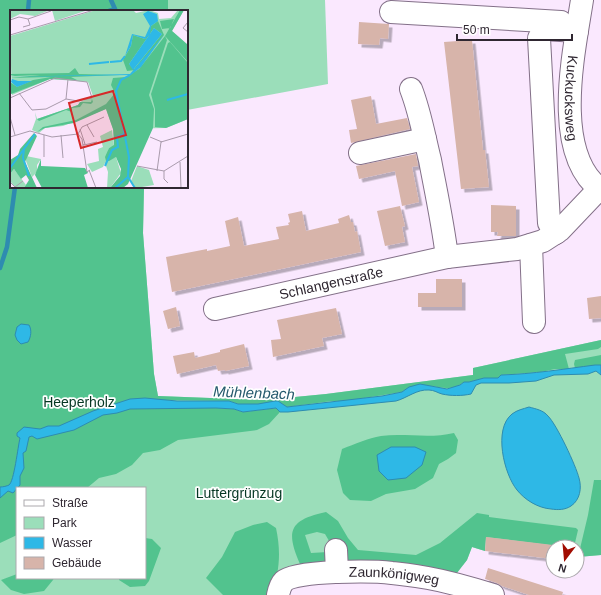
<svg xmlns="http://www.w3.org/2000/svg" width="601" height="595" viewBox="0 0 601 595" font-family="Helvetica,sans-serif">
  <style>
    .green { fill: #9bdeba; fill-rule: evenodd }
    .forest { fill: #52c38e }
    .water { fill: #2eb8e6; stroke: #2e8cb0 }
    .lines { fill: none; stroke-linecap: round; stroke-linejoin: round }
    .stream { stroke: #2e8cb0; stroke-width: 4.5 }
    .building { fill: #d7b4aa; filter: url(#shadow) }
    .minor-casing { stroke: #837088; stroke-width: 24 }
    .minor { stroke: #fff; stroke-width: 22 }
    .labels { text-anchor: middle; stroke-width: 3.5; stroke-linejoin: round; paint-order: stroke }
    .street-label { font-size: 14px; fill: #2f2731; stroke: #fff }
    .park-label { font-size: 14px; fill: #053723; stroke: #fff }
    .water-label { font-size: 15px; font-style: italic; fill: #25596d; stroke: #fff }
    .inset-river { fill: none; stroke: #2eb8e6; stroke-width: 2 }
    .inset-road { fill: none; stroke: #a99bac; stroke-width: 1 }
    .view { fill: #d62828; fill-opacity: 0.15; stroke: #d62828; stroke-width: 2 }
    .inset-edge { fill: none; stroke: #2f2731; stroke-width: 2 }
  </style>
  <defs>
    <filter id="shadow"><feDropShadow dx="3.5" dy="3.5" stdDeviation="0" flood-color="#0004"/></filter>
  </defs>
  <rect width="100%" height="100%" fill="#fae8fe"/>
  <path class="green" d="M 168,0 L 325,0 L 328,84 L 187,110 L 187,11 L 168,11 Z
    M 0,83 L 11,187 L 144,187 L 143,233 L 154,374 L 158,396 L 264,400 L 326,394 L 473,375 L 473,368 L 601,340 L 601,555 L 577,557 L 577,547 L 566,547 L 486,538 L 485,551 L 472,547 L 467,560 L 463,565 L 353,568 L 272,595 L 0,595 ZM 17,488 L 145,488 L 145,578 L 17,578 Z"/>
  <path class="forest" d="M 0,0 L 168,0 L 168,11 L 11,11 L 11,187 L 144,187 L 143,233 L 154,374 L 158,396 L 264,400 L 326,394 L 473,375 L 473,368 L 601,340 L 601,347 L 598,349 L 565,354 L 569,369 L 555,369 L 541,372 L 501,375 L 498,378 L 484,378 L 469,382 L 464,382 C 443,398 426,375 402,392 L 346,401 L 332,401 L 287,407 L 278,402 L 258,404 L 238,404 L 229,401 L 158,400 L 204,407 L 234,409 L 243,412 L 276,408 L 280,412 L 269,424 L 257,430 L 178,440 L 160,450 L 143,453 L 132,465 L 116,474 L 99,478 L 87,488 L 17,488 L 17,535 L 0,543 Z
    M 601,355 L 601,365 L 575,368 L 574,364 L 575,360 Z
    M 454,433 L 458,440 L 456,453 L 448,459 L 439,464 L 433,478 L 415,489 L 386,494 L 371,501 L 350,500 L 343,493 L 337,470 L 342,449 C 355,444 368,438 381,436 C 405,433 430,439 454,433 Z
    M 594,480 L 601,480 L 601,555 L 578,557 L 588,515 Z
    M 326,512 L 338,521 L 348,538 L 358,550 L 416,555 L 440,543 L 477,513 L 489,515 L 489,517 L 576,528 L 578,530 L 574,547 L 565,547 L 486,537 L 485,551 L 472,547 L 467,560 L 454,577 L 345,568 L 325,534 L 317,532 L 305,535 L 311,553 L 328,552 L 324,563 L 300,564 C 285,530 290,520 326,512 Z
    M 267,522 L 276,528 C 281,551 280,572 271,595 L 223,595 L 206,578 L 222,557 L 235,532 L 253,525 Z
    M 145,538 L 152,539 L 161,548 L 149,581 L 145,586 L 130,587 L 119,580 L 119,578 L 145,578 Z
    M 17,574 L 17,578 L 54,578 L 53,580 L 44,591 L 24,594 L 11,590 L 1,580 Z"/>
  <path class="water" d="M 21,324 L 29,325 C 32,330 31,337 28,342 L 21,344 L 17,340 L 15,335 L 17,327 Z
    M 595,365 L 601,365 L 601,375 L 596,371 L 588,374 L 554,375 L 536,381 L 509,383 L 481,383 L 476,385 L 471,394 C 462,396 451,396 442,394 C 438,393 434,390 429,390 C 417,389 407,398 396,401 L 288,412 L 280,412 L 276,408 L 243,412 L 234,409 L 216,408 L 130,409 L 117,413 L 103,415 L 74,430 L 37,439 L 32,436 L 29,437 L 26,451 L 23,453 L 24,468 L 20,476 L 20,485 L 13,493 L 8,491 L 0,498 L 0,487 C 3,487 7,486 9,485 C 14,482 18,446 20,438 L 17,436 L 17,433 L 24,427 L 40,429 L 48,426 L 59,426 L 93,411 L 130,399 L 145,398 L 177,401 L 229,401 L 238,404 L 258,404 L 275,401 L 278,401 L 287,407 L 382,396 L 402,392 L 409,387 L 420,384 L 447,389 L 460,385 L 464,382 L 469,382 L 484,378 L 498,378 L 501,375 C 533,374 564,369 595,365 Z
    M 529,407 C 536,409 543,410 548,416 C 557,425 576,466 579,478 C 582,488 580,500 571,506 C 565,510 558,510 551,509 C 538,508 525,500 517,490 C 504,474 493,429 512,414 C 517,410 523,409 529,407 Z
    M 391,447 L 415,447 L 426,452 L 422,465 L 406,478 L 388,480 L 379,471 L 377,455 Z"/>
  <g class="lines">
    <path class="stream" d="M 28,11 L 29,0
      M 109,11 L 115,9 L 111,0
      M 0,268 L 7,247 L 15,187"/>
  </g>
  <path class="building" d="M 359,22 L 389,24 L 388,39 L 380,38 L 379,45 L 358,44 Z
    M 472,40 L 483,150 L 485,150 L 489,187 L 461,189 L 444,42 Z
    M 371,96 L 376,124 L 407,118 L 410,129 L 351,143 L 349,130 L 357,129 L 351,100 Z
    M 416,154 L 418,166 L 412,167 L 419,202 L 402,206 L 395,171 L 359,179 L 356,166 Z
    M 491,205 L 516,206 L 516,236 L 497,236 L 498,232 L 491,232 Z
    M 400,206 L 405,226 L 402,227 L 405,242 L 385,246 L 377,211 Z
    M 302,211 L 306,231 L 339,223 L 338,219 L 349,215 L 351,222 L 353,222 L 355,232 L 357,231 L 361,252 L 172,292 L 166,257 L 207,249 L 207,251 L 230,246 L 225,221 L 238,217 L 244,246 L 279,239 L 276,227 L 289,225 L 288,223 L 290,222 L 288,214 Z
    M 436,279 L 462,279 L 462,307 L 418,307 L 418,293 L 436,293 Z
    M 601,296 L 601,318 L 589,319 L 587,298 Z
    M 176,307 L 180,326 L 168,329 L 163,311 Z
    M 336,308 L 342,334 L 322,338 L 324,346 L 273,357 L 271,340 L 281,339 L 277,320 Z
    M 244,344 L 249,366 L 225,371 L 225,370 L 218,371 L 216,365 L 177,374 L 173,356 L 194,352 L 195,358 L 220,352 L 220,350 Z
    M 486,537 L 553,545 L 553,559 L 485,551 Z
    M 488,568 L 563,592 L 562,595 L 529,595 L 502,586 L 497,583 L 485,579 Z"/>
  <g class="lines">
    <defs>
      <g id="minor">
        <path id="s1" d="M 582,0 C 574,52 551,153 601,190"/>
        <path d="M 391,12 L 561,22"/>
        <path d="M 411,89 C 420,112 424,136 430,160 C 436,192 443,224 447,257"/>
        <path d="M 360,153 L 425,139"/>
        <path d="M 556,233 L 549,223 L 539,38 L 544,29 L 577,31"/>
        <path d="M 531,245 L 534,322"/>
        <path id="s2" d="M 215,309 L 447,257 L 517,249 L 543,241 L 560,230 L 599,189"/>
        <path d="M 336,550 L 337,572"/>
        <path id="s3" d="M 278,595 C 279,590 280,585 284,581 C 295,570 374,571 392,573 C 404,574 416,576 428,578 C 450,582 471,588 493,595"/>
      </g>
    </defs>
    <use href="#minor" class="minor-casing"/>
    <use href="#minor" class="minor"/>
  </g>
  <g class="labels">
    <g class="street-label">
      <text dy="5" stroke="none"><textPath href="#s1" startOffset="99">Kuckucksweg</textPath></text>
      <text dy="5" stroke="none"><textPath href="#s2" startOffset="119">Schlangenstraße</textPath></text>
      <text dy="5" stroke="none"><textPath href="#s3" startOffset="127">Zaunkönigweg</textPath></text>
    </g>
    <g class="park-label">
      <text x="79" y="407">Heeperholz</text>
      <text x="239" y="498">Luttergrünzug</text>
    </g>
    <g class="water-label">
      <text transform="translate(254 393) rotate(2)" y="5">Mühlenbach</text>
    </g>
  </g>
  <g transform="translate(10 10)">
    <rect width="178" height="178" fill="#fae8fe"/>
    <path d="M 0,0 L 40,0 L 25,6 L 10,4 L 0,9 ZM 42,0 L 78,0 L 45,11 ZM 86,0 L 123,0 L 126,3 L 139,0 L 148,3 L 149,9 L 161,8 L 168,0 L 174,0 L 162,21 L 178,35 L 178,109 L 156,118 L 103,119 L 96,99 L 53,116 L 35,118 L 29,123 L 22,120 L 26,109 L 25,102 L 27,109 L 68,95 L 70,92 L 83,86 L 78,72 L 40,69 L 2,85 L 0,26 ZM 102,120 L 104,136 L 99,138 L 96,151 L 106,147 L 111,163 L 100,178 L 97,178 L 98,162 L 95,153 L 93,157 L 82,162 L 77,154 L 89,151 L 88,139 L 93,137 L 90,126 ZM 16,146 L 31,149 L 27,155 L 27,162 L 22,167 L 16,151 ZM 127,156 L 139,160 L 144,175 L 126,178 L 122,175 L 121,171 ZM 4,159 L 16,175 L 14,178 L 6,178 L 0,171 L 0,164 Z" fill="#9bdeba"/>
    <path d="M 170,0 L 174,0 L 162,21 L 178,35 L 178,52 L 155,26 ZM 164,9 L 160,18 L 152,19 L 150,11 ZM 148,11 L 154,25 L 126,60 L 117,61 L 113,50 L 121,36 L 123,25 L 135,29 L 141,16 ZM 144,18 L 152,24 L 124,59 L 119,54 ZM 155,26 L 157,30 L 139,85 L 144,99 L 143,118 L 118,174 L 113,178 L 100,178 L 110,166 L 111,159 L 106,147 L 99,151 L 96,151 L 95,147 L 99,138 L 104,135 L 103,119 L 96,99 L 64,113 L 35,118 L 27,122 L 33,117 L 66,110 L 96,94 L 105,83 L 101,75 L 103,68 L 116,67 L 129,59 ZM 160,32 L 178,53 L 178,109 L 156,118 L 145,117 L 145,99 L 141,84 L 158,33 ZM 65,58 L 69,64 L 110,65 L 61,67 L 67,70 L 40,69 L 1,84 L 0,72 L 7,77 L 23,70 L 41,67 L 0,68 L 30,65 L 5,66 L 0,65 L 0,64 L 59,63 ZM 82,89 L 83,92 L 81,94 L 73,93 L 70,97 L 62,98 L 62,102 L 56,100 L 29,111 L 27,109 L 68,95 L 70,92 L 81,92 ZM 24,123 L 27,126 L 15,152 L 27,178 L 14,178 L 19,170 L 16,165 L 11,169 L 4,159 L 0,164 L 0,150 L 8,145 L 10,139 ZM 31,149 L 31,156 L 75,158 L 78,163 L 74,165 L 78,178 L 32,178 L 25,165 Z" fill="#52c38e" fill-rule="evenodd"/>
    <path d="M 138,1 L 147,4 L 148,11 L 141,16 L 140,24 L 135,29 L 123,25 L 121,36 L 115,46 L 122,24 L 135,27 L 140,16 L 133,4 ZM 144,18 L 152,24 L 123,60 L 119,54 ZM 154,25 L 131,57 L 121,65 L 0,67 L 120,64 ZM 2,69 L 8,71 L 22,71 L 7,77 L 1,72 Z" fill="#2eb8e6"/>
    <path class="inset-river" d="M 100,52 L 111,51 L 115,46M 79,54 L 99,52M 120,65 L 111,70 L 106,81 L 119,147 L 118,167 L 125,178M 157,90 L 178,84M 14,139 L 13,148 L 19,166M 95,156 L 102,140 L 108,137 L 107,127 L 114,124M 0,158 L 25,124M 105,178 L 118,167"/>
    <path class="inset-road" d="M 18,9 L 41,1M 0,10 L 9,7 L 18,9 L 20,15 L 13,17M 178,12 L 173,18 L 178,22M 0,25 L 84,0M 9,83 L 22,100 L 36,99 L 56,89 L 58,69M 0,88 L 45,68 L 77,72 L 82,88 L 68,91 L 56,89M 0,107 L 5,125M 77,115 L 84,127M 70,119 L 75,134 L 73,135M 68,124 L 72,129 L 77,162 L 80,160M 68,124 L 72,117 L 94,107M 34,125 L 34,147M 51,125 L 53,148M 0,127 L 20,121 L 42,127 L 68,124M 140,127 L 152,132M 74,135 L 87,132M 170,152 L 171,178M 127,156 L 154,161 L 178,146M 79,160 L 86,178M 147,161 L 151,132 L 178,124M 154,161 L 154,169 L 158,173M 0,172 L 5,177 L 13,171"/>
    <path class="view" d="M 103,81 L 116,125 L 71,138 L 59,93 Z"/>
    <rect width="178" height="178" class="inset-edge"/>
  </g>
  <rect x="16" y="487" width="130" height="92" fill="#ffffff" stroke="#aca9ad"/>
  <rect x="24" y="500" width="20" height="6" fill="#ffffff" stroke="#aca9ad"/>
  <text x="52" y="507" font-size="12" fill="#2f2731">Straße</text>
  <rect x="24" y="517" width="20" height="12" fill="#9bdeba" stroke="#aca9ad"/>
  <text x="52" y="527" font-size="12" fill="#2f2731">Park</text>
  <rect x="24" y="537" width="20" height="12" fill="#2eb8e6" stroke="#aca9ad"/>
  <text x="52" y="547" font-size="12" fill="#2f2731">Wasser</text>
  <rect x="24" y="557" width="20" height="12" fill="#d7b4aa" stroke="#aca9ad"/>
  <text x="52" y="567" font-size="12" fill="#2f2731">Gebäude</text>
  <g transform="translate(565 559) rotate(196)"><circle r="19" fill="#ffffff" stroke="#aca9ad"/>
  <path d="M0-3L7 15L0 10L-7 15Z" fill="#a20c02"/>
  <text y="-6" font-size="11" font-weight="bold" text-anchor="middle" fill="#2f2731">N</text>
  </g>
  <path d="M457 34v6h115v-6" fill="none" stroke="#2f2731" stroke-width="2"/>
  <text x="463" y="34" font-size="12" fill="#2f2731" stroke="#ffffff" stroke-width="3" paint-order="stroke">50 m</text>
</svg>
